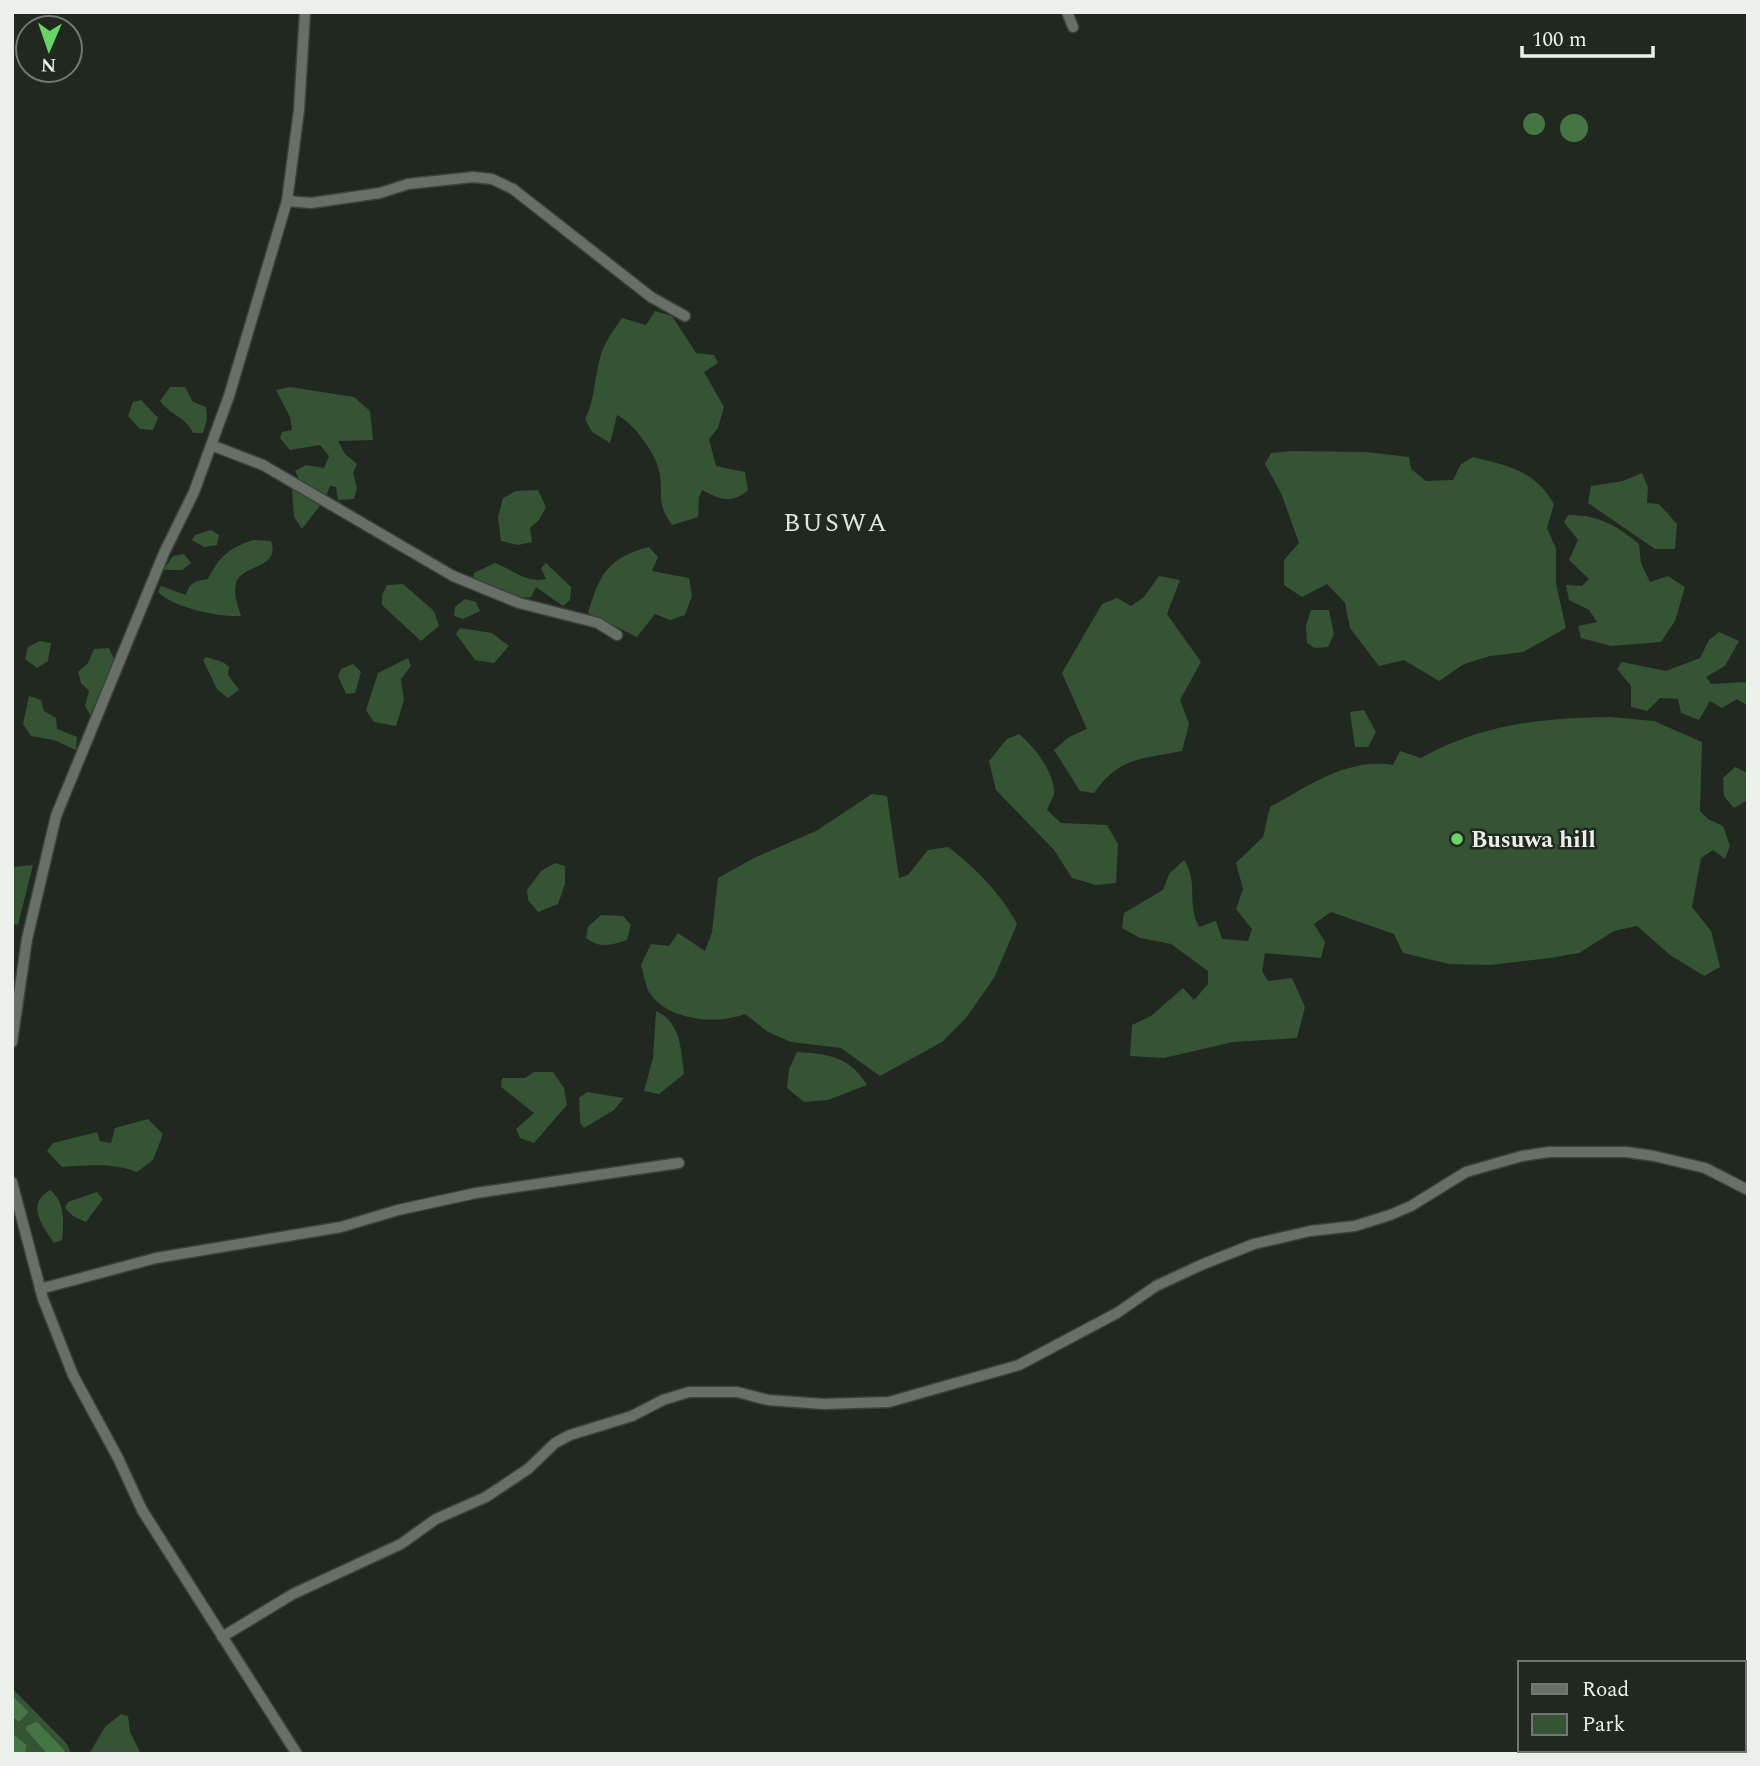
<svg xmlns="http://www.w3.org/2000/svg" width="1760" height="1766" viewBox="0 0 1760 1766" font-family="Spectral,serif">
  <style>
    .green { fill: #345433 }
    .water { fill: #457543 }
    .lines { fill: none; stroke-linecap: round; stroke-linejoin: round }
    .minor-casing { stroke: #3c423b; stroke-width: 13 }
    .minor { stroke: #677066; stroke-width: 10 }
    .poi-dot { fill: #67d466; stroke: #212820; stroke-width: 2.5 }
    .labels { text-anchor: middle; stroke-width: 5; stroke-linejoin: round; paint-order: stroke }
    .poi-label { font-size: 23px; font-weight: bold; fill: #ebf0ea; stroke: #212820; text-anchor: start }
    .quarter-label { font-size: 26px; letter-spacing: 2px; fill: #dde7dc; stroke: #212820 }
  </style>
  <rect width="100%" height="100%" fill="#212820"/>
  <path class="green" d="M 655,311 L 672,316 L 696,353 L 714,355 L 718,363 L 704,372 L 724,407 L 718,428 L 709,439 L 716,466 L 745,472 L 748,490 C 731,505 720,499 702,490 L 699,497 L 698,517 L 672,525 C 653,498 666,494 658,467 C 654,451 631,421 617,415 L 610,443 L 592,432 L 585,419 C 595,401 594,379 600,358 C 604,342 613,331 622,318 L 646,325 Z
    M 170,387 L 185,387 L 193,402 L 206,407 L 207,419 L 203,433 L 193,433 C 186,417 170,415 160,401 Z
    M 290,387 L 354,397 L 370,411 L 373,440 L 338,441 L 345,454 L 357,464 L 353,473 L 357,488 L 354,499 L 338,500 L 336,487 L 330,486 L 325,499 L 302,529 L 294,517 L 292,489 L 303,487 L 295,471 L 306,465 L 324,468 L 329,456 L 320,445 L 290,450 L 280,438 L 282,432 L 292,430 L 290,417 L 276,390 Z
    M 141,400 L 158,418 L 153,430 L 140,429 L 128,416 L 133,402 Z
    M 1290,451 L 1366,452 L 1409,457 L 1411,469 L 1426,481 L 1453,480 L 1461,464 L 1473,457 C 1509,466 1534,470 1554,504 L 1547,528 L 1556,549 L 1556,584 L 1566,628 L 1523,652 L 1490,656 L 1464,664 L 1439,681 L 1404,660 L 1379,666 L 1350,628 L 1345,603 L 1327,584 L 1302,597 L 1284,585 L 1284,560 L 1299,543 L 1281,493 L 1265,464 L 1271,453 Z
    M 1642,473 L 1648,487 L 1647,503 L 1659,504 L 1677,524 L 1675,549 L 1655,549 L 1588,503 L 1591,486 L 1623,481 Z
    M 538,490 L 546,507 L 539,520 L 530,528 L 532,542 L 518,545 L 501,541 L 498,517 L 503,498 L 516,491 Z
    M 1568,515 C 1599,515 1616,525 1639,544 L 1641,563 L 1650,582 L 1668,576 L 1685,587 L 1675,621 L 1661,642 L 1611,646 L 1581,638 L 1578,626 L 1597,622 L 1589,610 L 1569,600 L 1566,585 L 1582,586 L 1589,579 L 1569,560 L 1578,540 L 1564,522 Z
    M 211,530 L 219,535 L 217,545 L 204,547 L 192,540 L 195,535 Z
    M 253,540 L 271,541 C 281,569 242,564 236,583 C 233,594 238,605 241,616 C 218,617 174,608 158,592 L 161,586 L 186,595 C 190,582 195,581 208,579 C 219,557 229,548 253,540 Z
    M 649,547 L 658,557 L 652,571 L 689,578 L 692,596 L 685,615 L 670,620 L 655,614 L 637,637 L 588,613 C 600,573 608,558 649,547 Z
    M 184,554 L 191,563 L 182,570 L 163,570 L 173,556 Z
    M 495,563 C 514,570 524,583 546,579 L 541,568 L 546,563 L 571,587 L 570,600 L 563,606 L 536,587 L 531,597 L 519,598 L 473,579 L 474,573 Z
    M 1159,576 L 1180,580 L 1167,614 L 1201,662 L 1180,700 L 1189,724 L 1182,751 C 1142,759 1119,757 1094,793 L 1080,791 L 1054,750 L 1069,737 L 1087,729 L 1062,673 L 1102,604 L 1117,598 L 1131,606 L 1144,597 Z
    M 403,584 L 434,611 L 439,626 L 421,641 L 382,605 L 382,595 L 387,585 Z
    M 465,599 L 476,602 L 480,611 L 463,619 L 454,616 L 455,607 Z
    M 1311,610 L 1329,610 L 1334,634 L 1328,647 L 1315,648 L 1307,643 L 1306,625 Z
    M 460,628 L 492,633 L 509,646 L 494,663 L 475,660 L 456,634 Z
    M 1719,632 L 1739,641 L 1725,666 L 1706,677 L 1711,684 L 1748,682 L 1748,706 L 1737,699 L 1722,708 L 1710,701 L 1699,720 L 1681,713 L 1678,699 L 1660,698 L 1647,711 L 1631,707 L 1631,686 L 1617,669 L 1622,662 L 1666,671 L 1700,658 L 1709,640 Z
    M 40,641 L 51,643 L 48,661 L 37,668 L 25,659 L 28,647 Z
    M 109,648 L 115,661 L 90,715 L 85,706 L 89,691 L 81,683 L 78,672 L 88,663 L 94,649 Z
    M 206,657 L 223,662 L 229,667 L 228,675 L 239,690 L 228,698 L 217,689 L 203,660 Z
    M 408,658 L 411,666 L 401,679 L 404,700 L 396,726 L 374,722 L 366,710 L 378,673 Z
    M 353,664 L 361,672 L 355,693 L 346,694 L 338,676 L 341,669 Z
    M 29,696 L 41,700 L 44,711 L 56,718 L 57,729 L 77,737 L 76,750 L 54,740 L 31,736 L 23,724 Z
    M 1364,710 L 1376,732 L 1368,747 L 1355,747 L 1350,712 Z
    M 1610,717 L 1654,721 L 1702,742 L 1700,811 L 1708,819 L 1723,826 L 1730,846 L 1725,859 L 1713,850 L 1701,858 L 1692,907 L 1711,931 L 1720,967 L 1704,976 L 1670,955 L 1637,926 L 1614,931 L 1579,953 L 1550,958 L 1490,965 L 1449,964 L 1403,953 L 1394,934 L 1331,912 L 1314,924 L 1325,942 L 1321,958 L 1265,953 L 1262,971 L 1268,981 L 1292,978 L 1305,1007 L 1297,1038 L 1233,1042 L 1164,1058 L 1130,1056 L 1132,1025 L 1151,1016 L 1183,988 L 1194,1000 L 1208,984 L 1208,971 L 1171,944 L 1140,938 L 1122,928 L 1124,913 L 1163,890 L 1169,874 L 1184,860 C 1199,882 1186,902 1199,927 L 1216,921 L 1222,939 L 1248,941 L 1252,929 L 1236,909 L 1243,889 L 1236,863 L 1263,837 L 1270,807 C 1308,786 1348,757 1393,765 L 1400,751 L 1421,758 C 1482,724 1541,718 1610,717 Z
    M 1019,734 C 1034,746 1055,773 1054,794 C 1053,798 1049,805 1047,810 L 1061,823 L 1107,825 L 1118,844 L 1116,883 L 1096,885 L 1072,878 L 1054,850 L 996,790 L 989,761 L 1007,739 Z
    M 1735,767 L 1748,773 L 1748,800 L 1734,808 L 1724,796 L 1723,778 Z
    M 872,794 L 887,796 L 899,878 L 908,875 L 928,850 L 948,847 C 975,867 1002,895 1017,924 L 994,978 L 966,1018 L 942,1042 L 880,1076 L 841,1048 L 791,1042 L 768,1032 L 745,1014 C 717,1025 667,1021 649,992 C 645,985 644,973 641,965 L 651,944 L 669,946 L 678,933 L 705,951 L 712,932 L 718,878 L 754,858 L 816,831 Z
    M 555,863 L 565,866 L 565,884 L 558,904 L 538,912 L 528,900 L 527,890 L 541,871 Z
    M 33,865 L 18,925 L 13,924 L 12,867 Z
    M 601,915 L 623,916 L 631,925 L 627,940 C 611,945 601,949 586,938 L 588,927 Z
    M 656,1011 C 681,1022 681,1050 684,1074 L 659,1094 L 644,1091 L 653,1058 Z
    M 797,1052 C 829,1054 849,1056 867,1085 L 828,1100 L 804,1102 L 787,1088 L 789,1069 Z
    M 534,1072 L 553,1072 L 564,1088 L 567,1105 L 534,1143 L 520,1138 L 516,1129 L 534,1113 L 501,1087 L 502,1078 L 525,1078 Z
    M 587,1092 L 624,1098 L 614,1110 L 584,1128 L 580,1123 L 579,1098 Z
    M 148,1119 L 163,1134 L 153,1160 L 137,1172 C 114,1163 88,1165 62,1167 L 47,1151 L 53,1143 L 97,1132 L 100,1141 L 111,1143 L 115,1128 Z
    M 50,1190 C 65,1202 64,1220 62,1240 L 54,1243 C 41,1224 26,1204 50,1190 Z
    M 97,1192 L 103,1199 L 86,1222 L 73,1216 L 65,1208 L 68,1202 Z
    M 12,1688 L 67,1744 L 71,1754 L 26,1730 L 47,1754 L 25,1754 L 27,1745 L 12,1733 L 12,1717 L 19,1722 L 29,1712 L 12,1695 Z
    M 121,1714 L 128,1716 L 130,1732 L 141,1754 L 89,1754 L 105,1727 Z"/>
  <path class="water" d="M1523 124a11 11 0 1 1 22 0a11 11 0 1 1-22 0Z
    M1560 128a14 14 0 1 1 28 0a14 14 0 1 1-28 0Z
    M 12,1695 L 29,1712 L 19,1722 L 12,1717 Z
    M 37,1722 L 65,1751 L 66,1754 L 47,1754 L 26,1730 L 26,1726 Z
    M 12,1733 L 27,1745 L 25,1754 L 12,1754 Z"/>
  <g class="lines">
    <defs>
      <path id="minor" d="M 1067,12 L 1073,27
        M 287,201 L 311,203 L 380,193 L 408,184 L 473,177 L 492,179 L 513,189 L 651,297 L 685,316
        M 211,445 L 263,465 L 453,576 L 519,603 L 598,623 L 617,635
        M 12,1042 L 27,939 L 56,816 L 164,553 L 194,492 L 229,396 L 287,201 L 299,110 L 305,12
        M 12,1182 L 43,1299 L 73,1375 L 118,1458 L 142,1510 L 297,1754
        M 40,1289 L 156,1258 L 341,1227 L 398,1210 L 476,1193 L 679,1163
        M 222,1637 L 293,1594 L 401,1544 L 436,1519 L 486,1497 L 528,1469 L 555,1443 L 570,1435 L 632,1416 L 663,1400 L 689,1392 L 737,1392 L 768,1400 L 823,1404 L 889,1402 L 1019,1365 L 1117,1313 L 1156,1286 L 1201,1265 L 1254,1244 L 1310,1231 L 1355,1226 L 1390,1215 L 1411,1206 L 1466,1172 L 1522,1156 L 1549,1152 L 1626,1152 L 1654,1156 L 1705,1168 L 1748,1190"/>
    </defs>
    <use href="#minor" class="minor-casing"/>
    <use href="#minor" class="minor"/>
  </g>
  <circle class="poi-dot" cx="1457" cy="839" r="7"/>
  <g class="labels">
    <g class="poi-label">
      <text x="1471" y="847">Busuwa hill</text>
    </g>
    <g class="quarter-label">
      <text x="836" y="531">BUSWA</text>
    </g>
  </g>
  <rect width="1760" height="1766" fill="none" stroke="#ebf0ea" stroke-width="28"/>
  <rect x="1518" y="1661" width="228" height="91" fill="#212820" stroke="#727871" stroke-width="2"/>
  <rect x="1532" y="1684" width="35" height="10" fill="#677066" stroke="#727871" stroke-width="2"/>
  <text x="1582" y="1696" font-size="21" fill="#ebf0ea">Road</text>
  <rect x="1532" y="1714" width="35" height="21" fill="#345433" stroke="#727871" stroke-width="2"/>
  <text x="1582" y="1731" font-size="21" fill="#ebf0ea">Park</text>
  <g transform="translate(49 49) rotate(182)"><circle r="33" fill="#212820" stroke="#727871" stroke-width="2"/>
  <path d="M0-5L12 26L0 18L-12 26Z" fill="#67d466"/>
  <text y="-10" font-size="19" font-weight="bold" text-anchor="middle" fill="#ebf0ea">N</text>
  </g>
  <path d="M1522 46v10h131v-10" fill="none" stroke="#ebf0ea" stroke-width="3.5"/>
  <text x="1532" y="46" font-size="21" fill="#ebf0ea" stroke="#212820" stroke-width="5" paint-order="stroke">100 m</text>
</svg>
